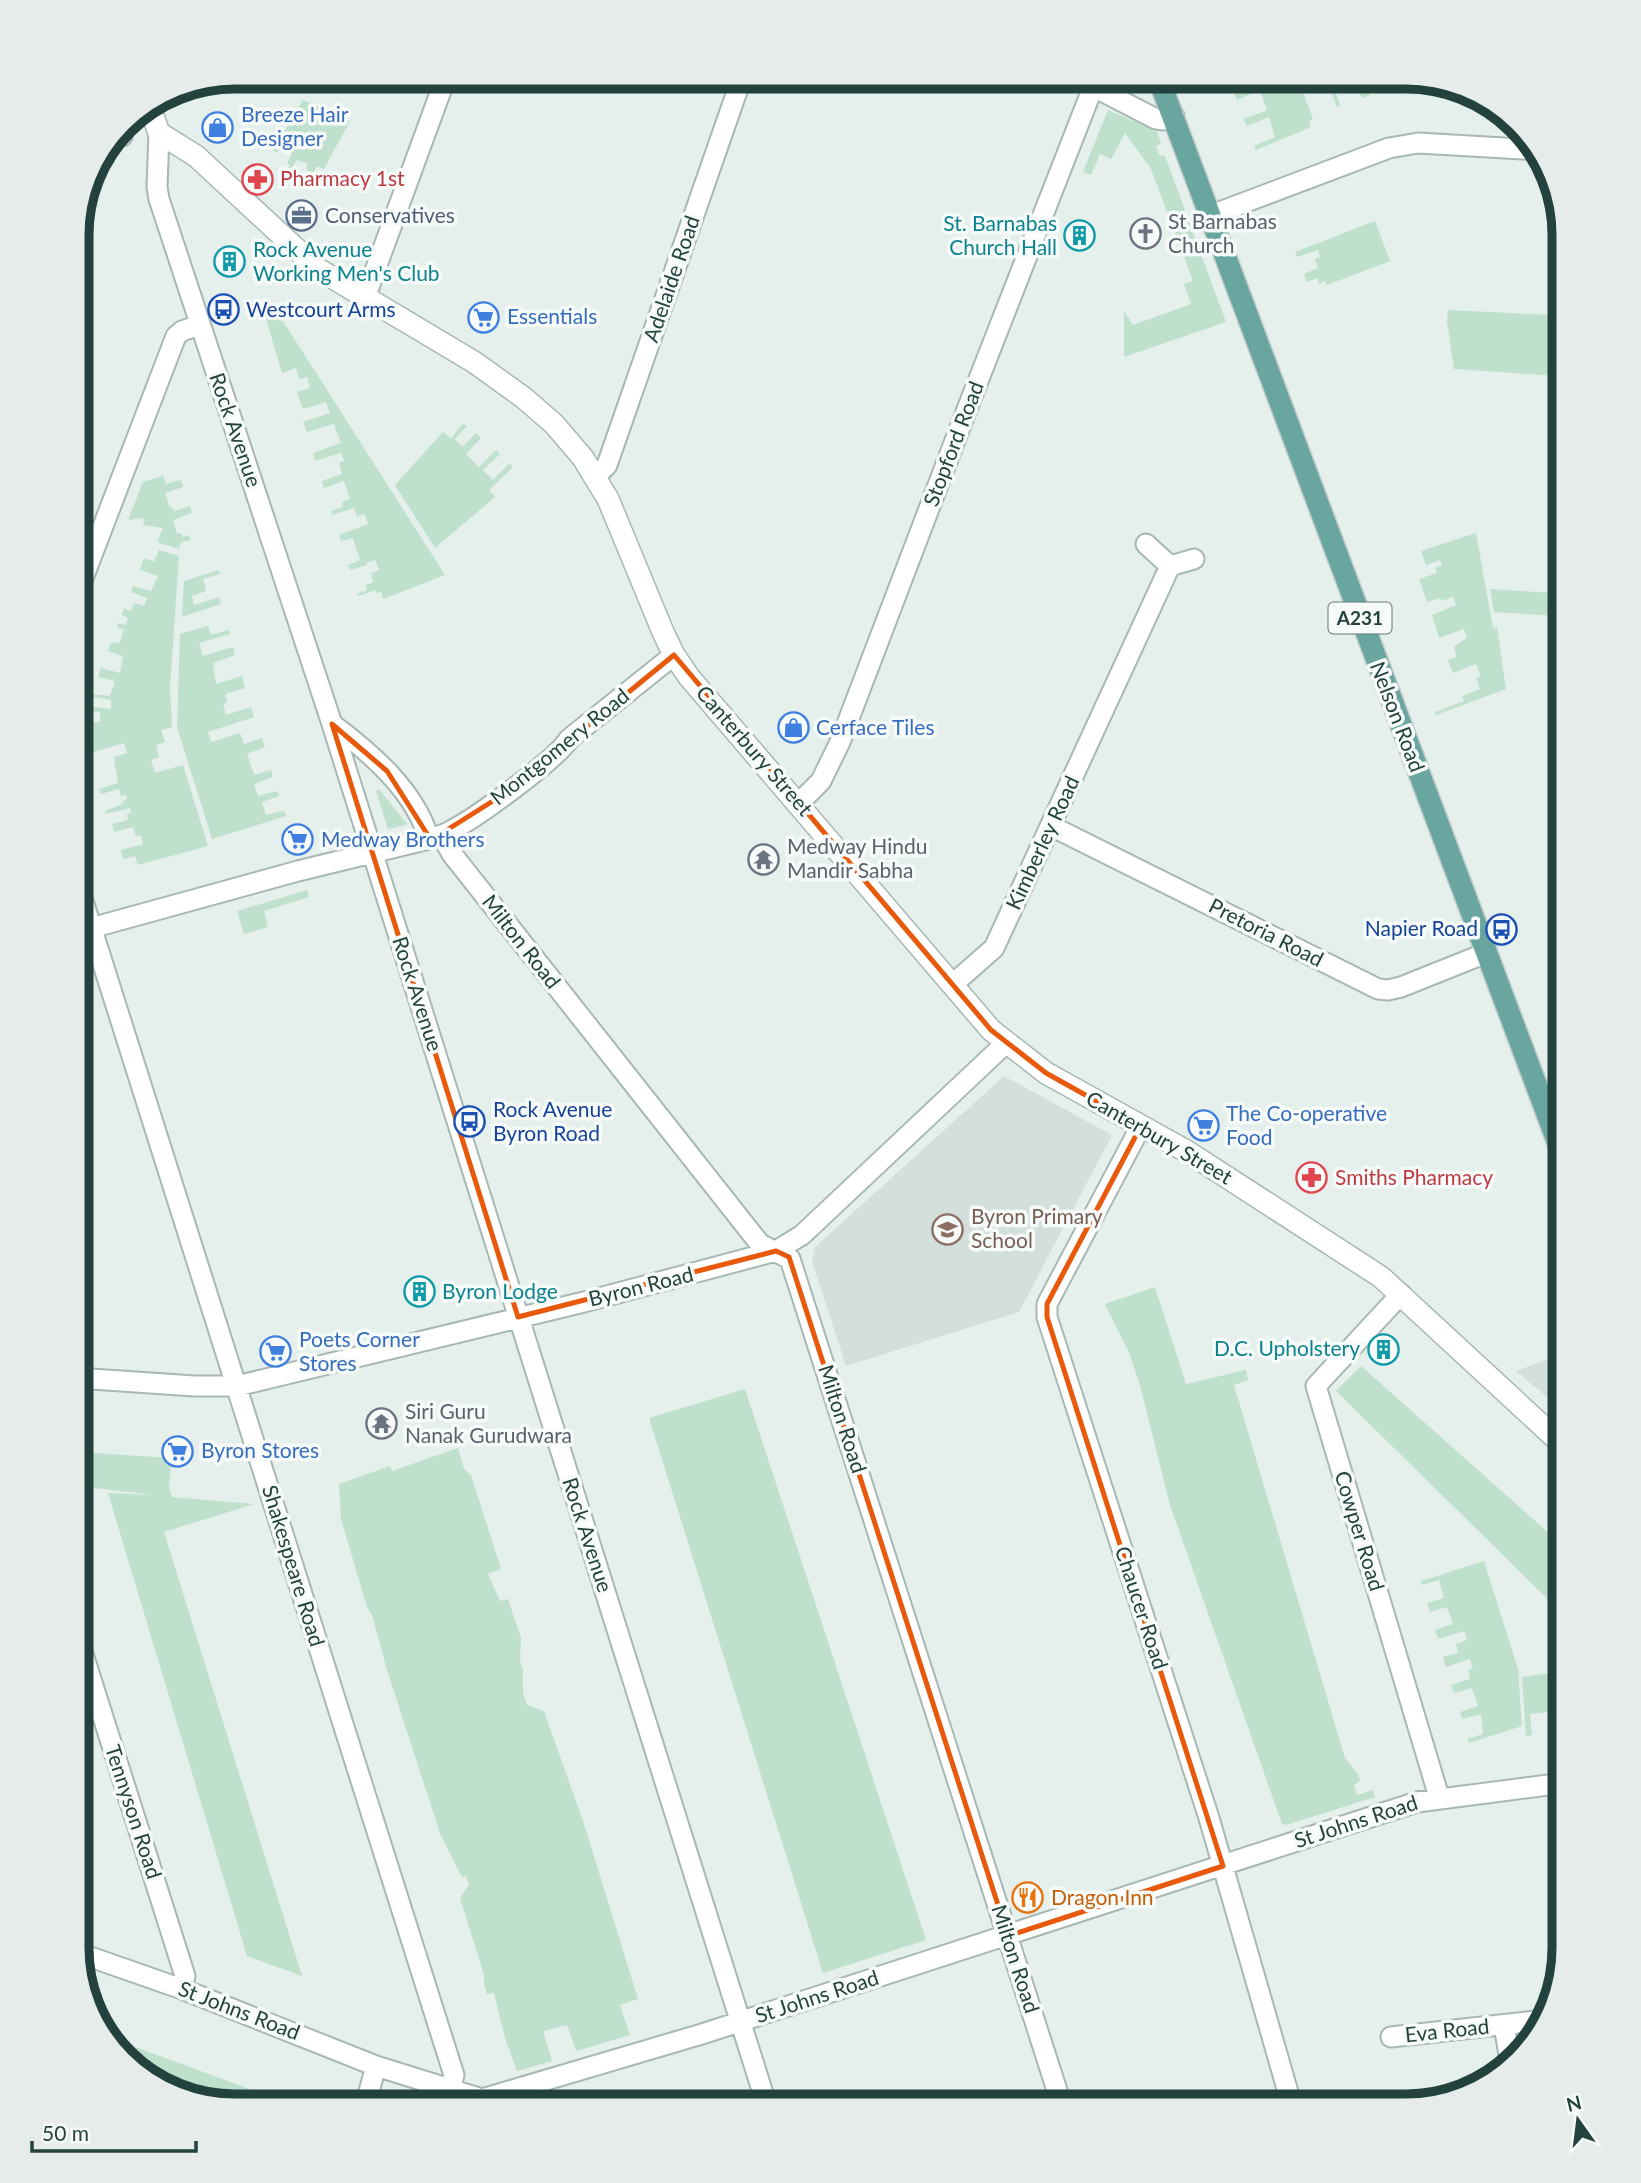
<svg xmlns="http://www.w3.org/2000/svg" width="1641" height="2183" viewBox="0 0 1641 2183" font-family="Lato,sans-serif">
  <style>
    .built { fill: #d3dfdb }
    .green { fill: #bee0cc }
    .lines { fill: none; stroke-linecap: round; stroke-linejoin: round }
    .minor-casing { stroke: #a7b8b4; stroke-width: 23 }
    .tertiary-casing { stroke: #a7b8b4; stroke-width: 24 }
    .primary-casing { stroke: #c1cac9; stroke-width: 24 }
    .minor { stroke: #fff; stroke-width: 19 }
    .tertiary { stroke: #fff; stroke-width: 21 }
    .primary { stroke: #68a69f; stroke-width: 21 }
    .marked { fill: none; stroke: #e8590c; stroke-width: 5; stroke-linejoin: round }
    .labels { text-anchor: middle; stroke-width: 7; stroke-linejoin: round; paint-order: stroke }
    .shield { fill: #f6fbf9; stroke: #627a76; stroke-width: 2 }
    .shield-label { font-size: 19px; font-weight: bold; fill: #23423e }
    .shop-label { font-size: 21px; fill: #366cbe; stroke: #f6fbf9; text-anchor: start }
    .health-label { font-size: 21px; fill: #be3a42; stroke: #f6fbf9; text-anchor: start }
    .service-label { font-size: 21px; fill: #4e5e75; stroke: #f6fbf9; text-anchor: start }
    .worship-label { font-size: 21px; fill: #5b616d; stroke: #f6fbf9; text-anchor: start }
    .culture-label { font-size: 21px; fill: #0d838f; stroke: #f6fbf9; text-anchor: end }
    .street-label { font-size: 21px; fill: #23423e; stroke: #f6fbf9 }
    .transit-label { font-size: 21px; fill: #164399; stroke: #f6fbf9; text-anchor: start }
    .education-label { font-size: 21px; fill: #785e54; stroke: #f6fbf9; text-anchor: start }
    .food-label { font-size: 21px; fill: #c56008; stroke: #f6fbf9; text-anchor: start }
    .rim { fill: none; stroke: #23423e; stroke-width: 9 }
  </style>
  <rect width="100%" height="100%" fill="#e5efec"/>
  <path class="built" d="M 1004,1076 L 1112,1135 L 1019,1312 L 846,1366 L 812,1261 L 815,1247 Z
    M 1564,1353 L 1564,1411 L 1516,1371 Z"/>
  <path class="green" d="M 1248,77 L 1363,77 L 1370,95 L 1362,98 L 1354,79 L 1333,87 L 1341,106 L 1337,107 L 1328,83 L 1313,88 L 1311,83 L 1301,87 L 1313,119 L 1309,121 L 1311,127 L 1256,150 L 1254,146 L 1275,137 L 1269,117 L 1247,126 L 1244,119 L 1267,110 L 1260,90 L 1237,100 L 1234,93 L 1251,86 Z
    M 303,100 L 350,121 L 324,169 L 317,166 L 306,185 L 302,180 L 308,170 L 306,168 L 308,164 L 297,160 L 291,169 L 288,168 L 290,165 L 287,163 L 292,154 L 286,149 L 290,143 L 287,141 L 276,153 L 273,150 Z
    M 1108,110 L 1157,131 L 1161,144 L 1156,146 L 1159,155 L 1165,156 L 1226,322 L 1124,357 L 1124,311 L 1133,325 L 1191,304 L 1184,284 L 1193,281 L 1151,169 L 1125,133 L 1111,159 L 1100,154 L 1091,175 L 1083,172 Z
    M 1375,221 L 1390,261 L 1327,285 L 1325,281 L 1319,284 L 1317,278 L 1307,282 L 1304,274 L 1318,268 L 1315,259 L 1320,257 L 1318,250 L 1297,257 L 1295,252 Z
    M 274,307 L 445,575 L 383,599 L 381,592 L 376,593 L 375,590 L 358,596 L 357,594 L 367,590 L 366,585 L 373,582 L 371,573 L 379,570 L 375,560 L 366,563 L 367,565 L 350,570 L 348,565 L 360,560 L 353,538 L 341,541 L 339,535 L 368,524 L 365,514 L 357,516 L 354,508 L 332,515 L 331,511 L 343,507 L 342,502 L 350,499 L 344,481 L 324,488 L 322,481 L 342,474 L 339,463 L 344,461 L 341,453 L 315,461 L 313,453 L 341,443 L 334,424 L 307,432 L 303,422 L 330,413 L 326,402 L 303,409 L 297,392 L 310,388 L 307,377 L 299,379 L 296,368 L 282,373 L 265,315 L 257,318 L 255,312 Z
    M 1448,310 L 1550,315 L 1550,325 L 1564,326 L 1560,347 L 1564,348 L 1564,359 L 1559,360 L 1559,376 L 1454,369 L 1447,321 Z
    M 463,424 L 467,426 L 455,439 L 462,447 L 476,433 L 481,438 L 466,454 L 479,467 L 496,450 L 500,454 L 483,470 L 493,480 L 510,463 L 513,467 L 489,490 L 495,497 L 435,548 L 395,485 L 443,432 L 451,438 Z
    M 163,476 L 166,484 L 181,480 L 183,487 L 165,493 L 170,507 L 172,507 L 174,511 L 190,506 L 192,513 L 173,520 L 177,534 L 181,533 L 183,537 L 189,535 L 190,540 L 180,543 L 179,549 L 157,542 L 163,528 L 144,525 L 143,518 L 128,520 L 143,482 Z
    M 1476,533 L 1493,628 L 1497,627 L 1506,689 L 1436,715 L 1435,712 L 1464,701 L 1462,696 L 1480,689 L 1476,678 L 1481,676 L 1476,664 L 1453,673 L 1448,660 L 1457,657 L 1454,647 L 1467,637 L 1464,629 L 1439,638 L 1432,615 L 1456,605 L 1453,597 L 1441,601 L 1440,598 L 1427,602 L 1419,579 L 1437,573 L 1435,568 L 1442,565 L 1440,560 L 1426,565 L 1421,551 Z
    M 159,550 L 179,556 L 170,687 L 172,727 L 161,730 L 165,742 L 156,745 L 159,757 L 151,760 L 155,773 L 183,765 L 208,846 L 138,865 L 135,856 L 123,859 L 121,850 L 143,844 L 141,835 L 136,836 L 133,827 L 114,832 L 112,824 L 128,820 L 127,814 L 131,813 L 130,808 L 106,814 L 105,811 L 123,804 L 123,801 L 127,799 L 126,795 L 121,796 L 119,789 L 101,794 L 99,789 L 118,783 L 114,757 L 127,753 L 124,743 L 90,753 L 88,747 L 84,748 L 77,722 L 100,722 L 100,712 L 86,711 L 87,706 L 111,709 L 111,700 L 92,697 L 93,694 L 110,696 L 115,681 L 98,677 L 101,668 L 120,673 L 123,656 L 108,651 L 111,642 L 119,644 L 124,630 L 117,627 L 118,623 L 126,625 L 128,618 L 122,615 L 124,608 L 131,611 L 134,603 L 144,606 L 147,598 L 131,592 L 133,586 L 151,591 L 158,576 L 140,570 L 144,558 L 154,562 Z
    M 219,570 L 220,574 L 203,579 L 206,591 L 192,596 L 194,605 L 219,597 L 221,604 L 182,617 L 184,581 Z
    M 1490,589 L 1554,593 L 1554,602 L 1558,603 L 1558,616 L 1494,612 Z
    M 208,626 L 211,635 L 228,630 L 230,634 L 199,643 L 203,656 L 233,647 L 235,655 L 213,663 L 216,684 L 242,676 L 245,688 L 225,694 L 227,702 L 223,704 L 226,715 L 251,707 L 254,717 L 208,732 L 211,742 L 240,733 L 244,744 L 262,738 L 265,747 L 247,754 L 254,775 L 271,770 L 273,777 L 254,784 L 258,796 L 277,791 L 279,796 L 262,802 L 266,815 L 284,811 L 286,816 L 212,839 L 177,727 L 180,634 Z
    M 379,789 L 407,824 L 405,825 L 388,829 L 376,791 Z
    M 307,890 L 309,897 L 264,911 L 268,927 L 244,934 L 237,911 Z
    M 1155,1287 L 1186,1384 L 1246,1370 L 1248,1380 L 1234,1385 L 1345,1758 L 1358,1774 L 1360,1781 L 1354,1785 L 1357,1795 L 1373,1790 L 1375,1797 L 1286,1825 L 1282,1824 L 1170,1505 L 1140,1385 L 1128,1350 L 1105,1304 Z
    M 1361,1366 L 1560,1543 L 1564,1556 L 1564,1615 L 1336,1391 Z
    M 745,1389 L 926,1940 L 823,1973 L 649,1418 Z
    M 458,1448 L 464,1469 L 471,1475 L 501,1569 L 488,1574 L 500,1601 L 508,1599 L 521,1638 L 520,1660 L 523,1671 L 523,1693 L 527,1705 L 544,1711 L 585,1827 L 638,1999 L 620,2005 L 630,2035 L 576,2051 L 567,2025 L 543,2031 L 552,2061 L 517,2071 L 505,2038 L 494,1993 L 487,1994 L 484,1984 L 484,1975 L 460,1898 L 469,1885 L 466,1876 L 462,1877 L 440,1833 L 387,1670 L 372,1615 L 367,1607 L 341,1519 L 339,1484 L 390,1466 L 392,1471 Z
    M 77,1452 L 172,1458 L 169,1486 L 172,1497 L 254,1504 L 164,1532 L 302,1976 L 247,1956 L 108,1493 L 154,1495 L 77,1486 Z
    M 1484,1561 L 1518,1669 L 1522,1726 L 1469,1743 L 1467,1739 L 1483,1734 L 1481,1714 L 1462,1719 L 1460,1712 L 1478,1706 L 1472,1688 L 1454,1693 L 1451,1685 L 1470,1679 L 1468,1670 L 1473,1668 L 1470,1659 L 1446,1667 L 1443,1657 L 1458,1653 L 1456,1644 L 1467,1640 L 1464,1631 L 1438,1639 L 1435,1630 L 1453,1624 L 1447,1607 L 1430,1612 L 1427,1603 L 1444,1598 L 1439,1580 L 1422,1585 L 1421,1581 Z
    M 1564,1671 L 1564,1699 L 1559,1700 L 1560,1710 L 1558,1711 L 1560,1732 L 1551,1732 L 1548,1712 L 1530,1714 L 1532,1735 L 1526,1736 L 1522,1677 Z
    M 103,2035 L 295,2106 L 235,2106 L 157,2085 Z"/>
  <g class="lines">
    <defs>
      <path id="minor" d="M 1069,77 L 1094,87 L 1156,119 L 1162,120 L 1174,116
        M 159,133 L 157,187 L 159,199 L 332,724 L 767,2106
        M 118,134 L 122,136
        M 1209,216 L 1389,148 L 1418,143 L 1538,150
        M 365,298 L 446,77
        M 595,477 L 607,465 L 742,77
        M 1146,544 L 1170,566
        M 77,594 L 176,336 L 182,331 L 199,325
        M 332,724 C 371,753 415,791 429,839
        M 799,803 L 821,781 L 840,742 L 964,417 L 1097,77
        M 1051,826 L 1378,989 L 1388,990 L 1401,987 L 1486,953
        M 441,835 L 452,854 L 760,1244 L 790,1259 L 1062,2106
        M 77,882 L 454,2075 L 450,2090
        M 77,930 L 102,925 L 298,871 L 429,839 C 438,837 446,834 454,829 C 477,817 557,759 569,739 L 674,655
        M 952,985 L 994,948 L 1170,566 L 1194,559
        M 1141,1126 L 1047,1304 L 1047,1317 L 1209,1818 L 1292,2106
        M 1401,1294 L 1316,1386 L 1439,1797
        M 77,1378 L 194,1386 L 237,1386 L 584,1302 L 776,1251 L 802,1235 L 1006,1043
        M 77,1635 L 185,1976 L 182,1989
        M 79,1953 L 182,1989 L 376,2066 L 482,2099 L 702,2034 L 1417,1802 L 1564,1783
        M 1504,2025 L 1510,2061
        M 1391,2037 L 1545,2020
        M 365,2106 L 376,2066"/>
      <path id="tertiary" d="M 149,105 L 159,133 L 196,156 L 318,269 L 474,362 L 524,398 L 554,424 L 583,458 L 608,499 L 663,632 L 674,655 L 689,677 L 991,1030 L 1046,1073 L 1188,1152 L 1381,1277 L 1564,1446"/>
      <path id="primary" d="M 1158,77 L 1564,1159"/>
    </defs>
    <use href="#minor" class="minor-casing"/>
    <use href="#tertiary" class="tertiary-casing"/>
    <use href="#primary" class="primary-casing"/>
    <use href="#minor" class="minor"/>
    <use href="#tertiary" class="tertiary"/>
    <use href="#primary" class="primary"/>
  </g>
  <path class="marked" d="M 674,655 L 991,1030 L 1046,1073 L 1141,1126 L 1047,1304 L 1047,1317 L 1223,1866 L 1008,1936 L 789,1257 L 776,1251 L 518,1317 L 332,724 L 387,771 L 431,840 L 504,794 Z"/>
  <defs>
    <symbol id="shop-ring" viewBox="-11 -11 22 22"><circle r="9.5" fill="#f6fbf9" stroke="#3f7fe0" stroke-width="1.5"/><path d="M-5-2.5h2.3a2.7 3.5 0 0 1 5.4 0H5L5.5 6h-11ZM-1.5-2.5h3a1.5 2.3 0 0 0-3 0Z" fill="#3f7fe0"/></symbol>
    <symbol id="pharmacy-ring" viewBox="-11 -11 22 22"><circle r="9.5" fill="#f6fbf9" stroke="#e0444e" stroke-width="1.5"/><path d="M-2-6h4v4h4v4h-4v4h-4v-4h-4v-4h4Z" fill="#e0444e"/></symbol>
    <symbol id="office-ring" viewBox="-11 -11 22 22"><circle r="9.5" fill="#f6fbf9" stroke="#5c6f8a" stroke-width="1.5"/><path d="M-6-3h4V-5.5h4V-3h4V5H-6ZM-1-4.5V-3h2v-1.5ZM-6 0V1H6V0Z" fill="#5c6f8a"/></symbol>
    <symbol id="church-ring" viewBox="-11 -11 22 22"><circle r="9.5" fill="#f6fbf9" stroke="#6b7280" stroke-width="1.5"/><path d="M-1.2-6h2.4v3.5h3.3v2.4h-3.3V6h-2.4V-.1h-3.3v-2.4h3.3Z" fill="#6b7280"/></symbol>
    <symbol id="building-ring" viewBox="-11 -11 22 22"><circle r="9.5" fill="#f6fbf9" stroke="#0f9aa8" stroke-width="1.5"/><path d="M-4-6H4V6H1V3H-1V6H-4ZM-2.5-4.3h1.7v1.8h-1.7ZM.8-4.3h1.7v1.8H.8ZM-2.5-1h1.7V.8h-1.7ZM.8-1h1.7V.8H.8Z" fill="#0f9aa8"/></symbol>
    <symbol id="bus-ring" viewBox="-11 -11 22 22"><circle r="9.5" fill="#f6fbf9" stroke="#1a4fb4" stroke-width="1.5"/><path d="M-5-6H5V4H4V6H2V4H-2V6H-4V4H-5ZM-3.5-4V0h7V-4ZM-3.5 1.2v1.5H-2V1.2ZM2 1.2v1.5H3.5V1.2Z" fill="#1a4fb4"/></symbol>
    <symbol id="supermarket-ring" viewBox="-11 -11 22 22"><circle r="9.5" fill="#f6fbf9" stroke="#3f7fe0" stroke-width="1.5"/><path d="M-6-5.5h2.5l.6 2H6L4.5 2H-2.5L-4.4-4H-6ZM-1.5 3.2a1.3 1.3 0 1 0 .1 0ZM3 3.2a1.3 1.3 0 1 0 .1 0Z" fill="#3f7fe0"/></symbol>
    <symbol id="temple-ring" viewBox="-11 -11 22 22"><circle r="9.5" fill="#f6fbf9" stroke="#6b7280" stroke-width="1.5"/><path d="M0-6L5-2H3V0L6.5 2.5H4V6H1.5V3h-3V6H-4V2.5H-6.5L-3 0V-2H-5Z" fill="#6b7280"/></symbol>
    <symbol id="school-ring" viewBox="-11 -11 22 22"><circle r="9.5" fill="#f6fbf9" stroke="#8d6e63" stroke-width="1.5"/><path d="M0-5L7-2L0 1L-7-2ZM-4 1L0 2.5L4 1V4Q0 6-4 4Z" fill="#8d6e63"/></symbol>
    <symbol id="restaurant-ring" viewBox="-11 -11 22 22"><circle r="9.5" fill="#f6fbf9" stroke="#e8710a" stroke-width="1.5"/><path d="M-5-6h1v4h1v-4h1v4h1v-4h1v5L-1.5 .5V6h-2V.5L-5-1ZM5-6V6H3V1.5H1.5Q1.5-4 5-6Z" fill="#e8710a"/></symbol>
  </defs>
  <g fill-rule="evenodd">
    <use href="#shop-ring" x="200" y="110" width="35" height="35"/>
    <use href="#pharmacy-ring" x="240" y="162" width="35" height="35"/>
    <use href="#office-ring" x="284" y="198" width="35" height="35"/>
    <use href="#church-ring" x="1128" y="216" width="35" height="35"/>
    <use href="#building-ring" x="1062" y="218" width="35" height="35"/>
    <use href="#building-ring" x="212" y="244" width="35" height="35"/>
    <use href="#bus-ring" x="206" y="292" width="35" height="35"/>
    <use href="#supermarket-ring" x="466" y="300" width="35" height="35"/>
    <use href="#shop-ring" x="776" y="710" width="35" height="35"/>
    <use href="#supermarket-ring" x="280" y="822" width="35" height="35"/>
    <use href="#temple-ring" x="746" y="842" width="35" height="35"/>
    <use href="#bus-ring" x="1484" y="912" width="35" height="35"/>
    <use href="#bus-ring" x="452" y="1104" width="35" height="35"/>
    <use href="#supermarket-ring" x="1186" y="1108" width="35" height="35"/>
    <use href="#pharmacy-ring" x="1294" y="1160" width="35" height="35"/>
    <use href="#school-ring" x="930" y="1212" width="35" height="35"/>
    <use href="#building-ring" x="402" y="1274" width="35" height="35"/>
    <use href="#building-ring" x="1366" y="1332" width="35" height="35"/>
    <use href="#supermarket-ring" x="258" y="1334" width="35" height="35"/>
    <use href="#temple-ring" x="364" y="1406" width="35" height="35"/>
    <use href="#supermarket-ring" x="160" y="1434" width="35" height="35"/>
    <use href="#restaurant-ring" x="1010" y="1880" width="35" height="35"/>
  </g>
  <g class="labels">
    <rect class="shield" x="1328.5" y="602.5" width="63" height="31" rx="5"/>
    <g class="shield-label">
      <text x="1360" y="625">A231</text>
    </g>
    <g class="shop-label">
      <text x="241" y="122">Breeze Hair<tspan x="241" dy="24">Designer</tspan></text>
      <text x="507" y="324">Essentials</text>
      <text x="816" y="735">Cerface Tiles</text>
      <text x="321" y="847">Medway Brothers</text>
      <text x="1226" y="1121">The Co-operative<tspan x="1226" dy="24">Food</tspan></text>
      <text x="299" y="1347">Poets Corner<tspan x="299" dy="24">Stores</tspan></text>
      <text x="201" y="1458">Byron Stores</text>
    </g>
    <g class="health-label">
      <text x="280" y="186">Pharmacy 1st</text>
      <text x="1335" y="1185">Smiths Pharmacy</text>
    </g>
    <g class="service-label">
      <text x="325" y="223">Conservatives</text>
    </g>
    <g class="worship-label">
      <text x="1168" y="229">St Barnabas<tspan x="1168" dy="24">Church</tspan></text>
      <text x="787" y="854">Medway Hindu<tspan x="787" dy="24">Mandir Sabha</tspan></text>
      <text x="405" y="1419">Siri Guru<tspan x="405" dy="24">Nanak Gurudwara</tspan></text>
    </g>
    <g class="culture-label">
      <text x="1057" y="231">St. Barnabas<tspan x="1057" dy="24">Church Hall</tspan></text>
      <text x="253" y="257" text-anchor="start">Rock Avenue<tspan x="253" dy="24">Working Men's Club</tspan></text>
      <text x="442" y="1299" text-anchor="start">Byron Lodge</text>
      <text x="1360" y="1356">D.C. Upholstery</text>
    </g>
    <g class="street-label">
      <text transform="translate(672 279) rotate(-71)" y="7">Adelaide Road</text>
      <text transform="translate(235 430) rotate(71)" y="7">Rock Avenue</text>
      <text transform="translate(954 444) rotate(-69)" y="7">Stopford Road</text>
      <text transform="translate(1397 717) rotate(69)" y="7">Nelson Road</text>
      <text transform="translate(560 747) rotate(-39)" y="7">Montgomery Road</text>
      <text transform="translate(754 751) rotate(49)" y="7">Canterbury Street</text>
      <text transform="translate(1043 843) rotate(-65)" y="7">Kimberley Road</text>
      <text transform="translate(1266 933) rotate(27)" y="7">Pretoria Road</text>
      <text transform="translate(521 942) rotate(52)" y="7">Milton Road</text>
      <text transform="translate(417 994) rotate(72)" y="7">Rock Avenue</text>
      <text transform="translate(1159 1138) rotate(30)" y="7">Canterbury Street</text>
      <text transform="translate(641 1287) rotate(-14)" y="7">Byron Road</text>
      <text transform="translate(842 1419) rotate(72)" y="7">Milton Road</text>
      <text transform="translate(1359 1531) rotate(73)" y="7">Cowper Road</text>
      <text transform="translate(587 1535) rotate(72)" y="7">Rock Avenue</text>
      <text transform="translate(293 1566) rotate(73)" y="7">Shakespeare Road</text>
      <text transform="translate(1141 1608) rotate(72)" y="7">Chaucer Road</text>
      <text transform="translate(133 1812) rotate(72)" y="7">Tennyson Road</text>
      <text transform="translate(1356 1822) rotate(-18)" y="7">St Johns Road</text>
      <text transform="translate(1015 1959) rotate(72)" y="7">Milton Road</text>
      <text transform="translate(817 1997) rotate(-18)" y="7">St Johns Road</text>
      <text transform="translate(239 2011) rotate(21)" y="7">St Johns Road</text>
      <text transform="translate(1447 2031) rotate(-6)" y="7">Eva Road</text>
    </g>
    <g class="transit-label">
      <text x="246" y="317">Westcourt Arms</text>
      <text x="1478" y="936" text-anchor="end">Napier Road</text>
      <text x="493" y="1117">Rock Avenue<tspan x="493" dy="24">Byron Road</tspan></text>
    </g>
    <g class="education-label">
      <text x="971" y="1224">Byron Primary<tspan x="971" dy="24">School</tspan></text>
    </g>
    <g class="food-label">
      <text x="1051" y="1905">Dragon Inn</text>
    </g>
  </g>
  <path d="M0 0H1641V2183H0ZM235 89H1406A146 146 0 0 1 1552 235V1948A146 146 0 0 1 1406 2094H235A146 146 0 0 1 89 1948V235A146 146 0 0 1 235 89Z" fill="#e5ecea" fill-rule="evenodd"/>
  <path class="rim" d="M235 89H1406A146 146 0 0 1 1552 235V1948A146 146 0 0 1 1406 2094H235A146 146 0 0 1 89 1948V235A146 146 0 0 1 235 89Z"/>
  <g transform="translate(1578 2120) rotate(346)" stroke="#f6fbf9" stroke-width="5" paint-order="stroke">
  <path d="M0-5L12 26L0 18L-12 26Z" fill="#23423e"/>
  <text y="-10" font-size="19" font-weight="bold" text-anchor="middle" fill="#23423e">N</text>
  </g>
  <path d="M32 2141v10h164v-10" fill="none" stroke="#23423e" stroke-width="3.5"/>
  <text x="42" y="2141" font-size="21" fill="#23423e" stroke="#f6fbf9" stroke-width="5" paint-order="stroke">50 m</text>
</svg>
